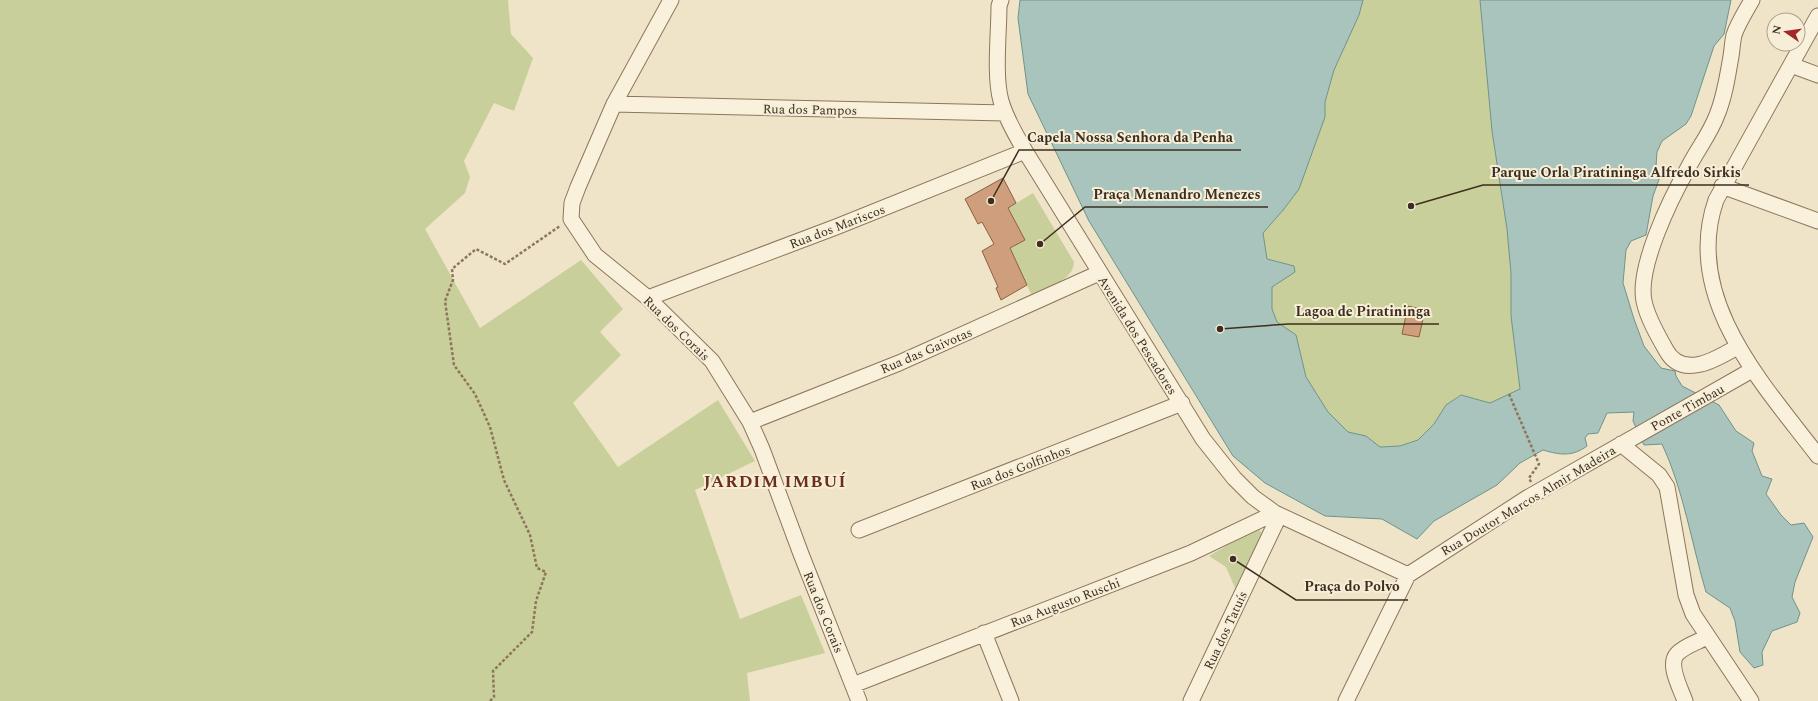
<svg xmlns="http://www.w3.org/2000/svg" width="1818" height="701" viewBox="0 0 1818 701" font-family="Spectral,serif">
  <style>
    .green { fill: #c9cf9b }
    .water { fill: #a9c4bc; stroke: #6f938a }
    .building { fill: #cf9f7d; stroke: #8d5f41 }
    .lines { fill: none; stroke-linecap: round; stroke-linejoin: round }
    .minor-casing { stroke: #8d765c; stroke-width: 17 }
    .path { stroke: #8d765c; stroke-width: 2.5; stroke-dasharray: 3 2; stroke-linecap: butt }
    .minor { stroke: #faf1dc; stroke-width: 15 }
    .labels { text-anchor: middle; stroke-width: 4; stroke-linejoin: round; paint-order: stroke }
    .street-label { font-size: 13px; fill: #3d2e20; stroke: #f7eed8 }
    .district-label { font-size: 17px; font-weight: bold; letter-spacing: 1px; fill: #6b2e1e; stroke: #f7eed8 }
    .leader { fill: none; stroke: #3d2e20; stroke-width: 1.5 }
    .callout-dot { fill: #3d2e20; stroke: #f7eed8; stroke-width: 1.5 }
    .callout-label { font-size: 14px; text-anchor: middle; font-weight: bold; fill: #3d2e20; stroke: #f7eed8; stroke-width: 4; stroke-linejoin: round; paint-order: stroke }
  </style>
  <rect width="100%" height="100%" fill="#f0e4c8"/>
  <path class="green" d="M 0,0 L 508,0 L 511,34 L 533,58 L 514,111 L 494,103 L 464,161 L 470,177 L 465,193 L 425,229 L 480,328 L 581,260 L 623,309 L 600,332 L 621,355 L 573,403 L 618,467 L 718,400 L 755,461 L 695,490 L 740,619 L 801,595 L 825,653 L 747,673 L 750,701 L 0,701 Z
    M 1363,0 L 1480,0 L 1492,131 L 1507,229 L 1511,273 L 1511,316 L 1520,389 L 1490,403 L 1460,395 L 1446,405 L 1434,425 L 1418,440 L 1400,446 L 1380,447 L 1366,436 L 1348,432 L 1328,412 L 1306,377 L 1296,335 L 1277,322 L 1272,309 L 1272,287 L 1295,271 L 1294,266 L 1267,259 L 1263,233 L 1284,209 L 1299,189 L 1325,117 L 1325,102 L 1334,70 L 1359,15 Z
    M 1033,193 L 1074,262 C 1074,281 1046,287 1031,294 L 1010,248 L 1025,240 L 1008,208 Z
    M 1255,529 L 1260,530 L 1262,534 L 1235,588 L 1226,567 L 1209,556 Z"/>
  <path class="water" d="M 1020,0 L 1363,0 L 1359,15 L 1334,70 L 1325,102 L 1325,117 L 1299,189 L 1284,209 L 1263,233 L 1267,259 L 1294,266 L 1295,272 L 1272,287 L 1272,309 L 1277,322 L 1296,335 L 1306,377 L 1328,412 L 1348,432 L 1366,436 L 1380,447 L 1400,446 L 1418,440 L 1434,424 L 1446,405 L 1461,395 L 1490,403 L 1520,389 L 1511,316 L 1511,273 L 1507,229 L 1492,131 L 1480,0 L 1731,0 L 1724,34 L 1714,46 L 1691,116 L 1686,124 L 1662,141 L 1657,152 L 1656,166 L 1660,177 L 1653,196 L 1646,235 L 1631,241 L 1626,250 L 1623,283 L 1634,319 L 1644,346 L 1661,368 L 1675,371 L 1676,376 L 1682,386 L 1719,405 L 1736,431 L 1754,443 L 1752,451 L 1762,476 L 1772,479 L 1766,494 L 1781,515 L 1791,525 L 1804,523 L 1813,537 L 1795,582 L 1792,597 L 1800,613 L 1797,622 L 1772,631 L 1762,652 L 1763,665 L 1754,668 L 1740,652 L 1735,621 L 1730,608 L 1706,592 C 1692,545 1683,488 1662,444 L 1644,445 L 1633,421 L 1634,412 L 1607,413 L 1598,433 L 1588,434 L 1585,438 L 1587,446 C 1572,457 1560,455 1543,450 L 1520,463 L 1497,485 L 1434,521 L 1417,539 L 1382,519 L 1325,516 L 1265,483 L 1233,456 L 1089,221 L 1028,94 L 1018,18 Z"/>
  <path class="building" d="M 1003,178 L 1016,203 L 1008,208 L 1025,240 L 1010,248 L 1027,285 L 1001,300 L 996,288 L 998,287 L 982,251 L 994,244 L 982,222 L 978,224 L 965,199 Z
    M 1408,306 L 1425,310 L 1419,337 L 1402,334 Z"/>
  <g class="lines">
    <defs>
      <path id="minor" d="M 671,0 L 614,104 L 578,187 L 572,203 L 571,219 L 595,255 L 648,298 L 712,361 L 750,422 L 762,449 L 801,554 L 859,701
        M 1001,0 L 999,6 C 999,32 994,77 1001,101 C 1006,119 1016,135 1025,151 L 1203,439 L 1234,478 L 1253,497 L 1275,513 L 1408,575
        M 1818,16 L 1716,200 C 1682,298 1763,384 1818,456
        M 1791,65 L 1818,75
        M 614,104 L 1005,113
        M 1722,186 L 1818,221
        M 648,298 L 836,227 L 1025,151
        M 1737,347 C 1717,359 1682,380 1666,350 C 1658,336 1647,317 1644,301 C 1637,267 1671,198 1688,168 C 1697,150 1710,134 1717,115 C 1724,98 1727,80 1730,62 C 1732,53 1732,44 1734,35 C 1738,23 1746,11 1752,0
        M 750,422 L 899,363 L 1099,273
        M 1621,444 L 1659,475 L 1667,487 L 1686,595 L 1693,614 L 1751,701
        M 859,530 L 1182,403
        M 984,633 L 1011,701
        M 853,685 L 1191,553 L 1275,513
        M 1191,701 L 1279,516
        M 1346,701 L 1408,575 L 1527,498 L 1752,370
        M 1685,701 C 1681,689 1667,665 1677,654 C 1684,646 1698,642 1707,637"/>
    </defs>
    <use href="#minor" class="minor-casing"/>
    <path class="path" d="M 1509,394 L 1539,464 L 1529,478 L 1531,482
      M 490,701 L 494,697 L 493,671 L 532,632 L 536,601 L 546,572 L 537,568 L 530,535 L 504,480 L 490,427 L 475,394 L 454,365 L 445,301 L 453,280 L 452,269 L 476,249 L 505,264 L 560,226"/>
    <use href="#minor" class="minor"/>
  </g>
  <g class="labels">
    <g class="street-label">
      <text transform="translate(810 109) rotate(1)" y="5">Rua dos Pampos</text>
      <text transform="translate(837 226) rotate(-21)" y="5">Rua dos Mariscos</text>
      <text transform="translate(677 328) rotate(44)" y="5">Rua dos Corais</text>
      <text transform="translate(1138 335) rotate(58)" y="5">Avenida dos Pescadores</text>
      <text transform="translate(926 350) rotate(-23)" y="5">Rua das Gaivotas</text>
      <text transform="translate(1687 407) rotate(-29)" y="5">Ponte Timbau</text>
      <text transform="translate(1020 467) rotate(-21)" y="5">Rua dos Golfinhos</text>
      <text transform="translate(1528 500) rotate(-31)" y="5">Rua Doutor Marcos Almir Madeira</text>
      <text transform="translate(1065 602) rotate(-21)" y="5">Rua Augusto Ruschi</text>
      <text transform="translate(824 612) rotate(68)" y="5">Rua dos Corais</text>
      <text transform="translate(1225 630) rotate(-65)" y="5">Rua dos Tatuís</text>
    </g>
    <g class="district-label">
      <text x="775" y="487">JARDIM IMBUÍ</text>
    </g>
  </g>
  <path class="leader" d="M991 201L1019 150H1241M1411 206L1483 185H1749M1040 244L1085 207H1268M1220 329L1288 324H1439M1233 559L1296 600H1408"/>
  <g class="callout-dot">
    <circle cx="991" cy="201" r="4"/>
    <circle cx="1411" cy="206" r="4"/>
    <circle cx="1040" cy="244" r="4"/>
    <circle cx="1220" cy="329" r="4"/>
    <circle cx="1233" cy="559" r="4"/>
  </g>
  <g class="callout-label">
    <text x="1130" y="142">Capela Nossa Senhora da Penha</text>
    <text x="1616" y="177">Parque Orla Piratininga Alfredo Sirkis</text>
    <text x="1177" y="199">Praça Menandro Menezes</text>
    <text x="1363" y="316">Lagoa de Piratininga</text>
    <text x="1352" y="591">Praça do Polvo</text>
  </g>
  <g transform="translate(1786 32) rotate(283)"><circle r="19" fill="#f7eed8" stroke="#ada18e"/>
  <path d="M0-3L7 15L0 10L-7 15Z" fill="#9e2a2b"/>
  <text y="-6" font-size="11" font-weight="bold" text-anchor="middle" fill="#3d2e20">N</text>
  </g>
</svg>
